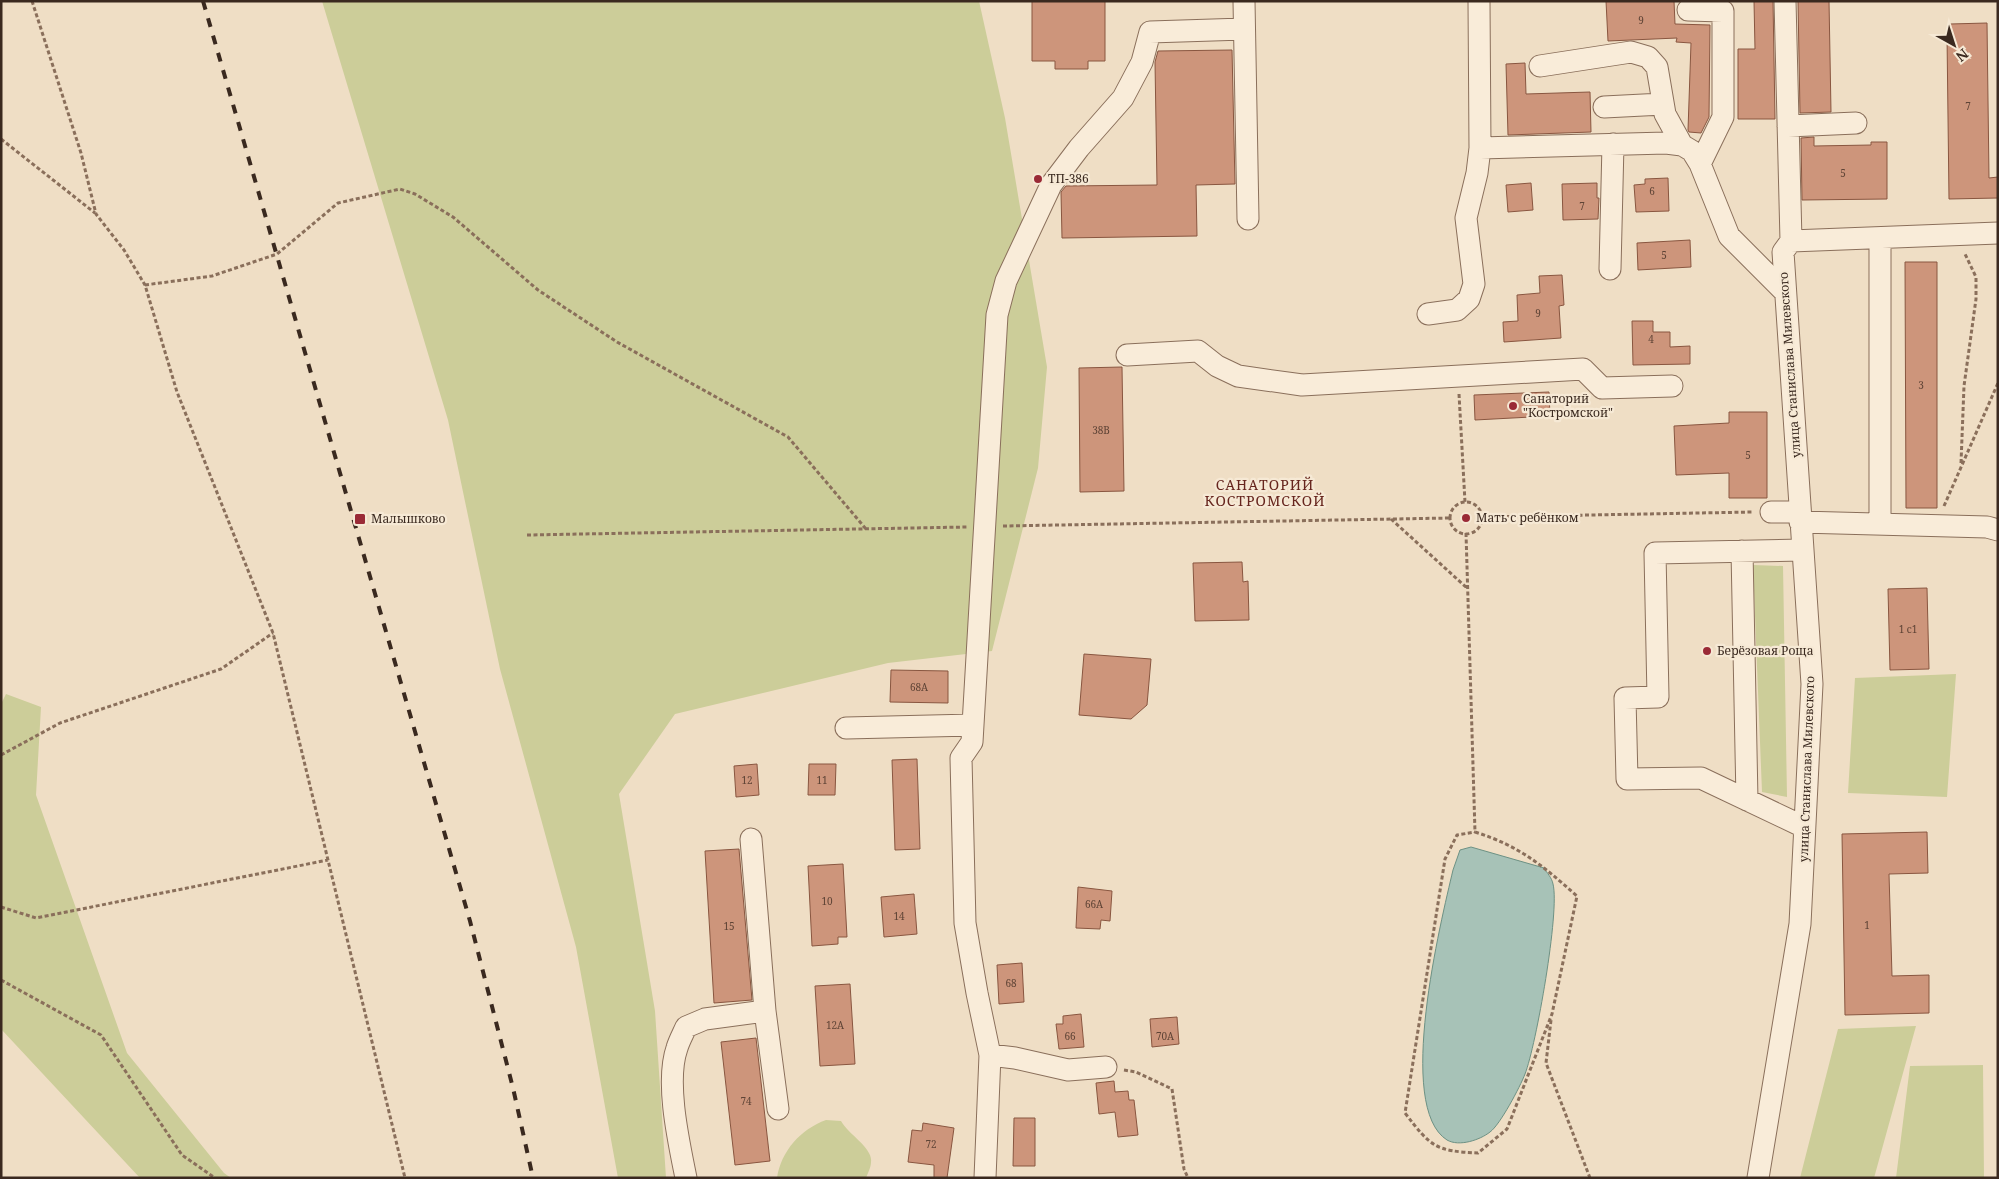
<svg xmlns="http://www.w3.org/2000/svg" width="1999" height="1179" viewBox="0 0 1999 1179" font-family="'Noto Serif',serif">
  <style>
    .green { fill: #cccd99 }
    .water { fill: #a7c2b7; stroke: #6d9184 }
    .building { fill: #cd957b; stroke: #895640 }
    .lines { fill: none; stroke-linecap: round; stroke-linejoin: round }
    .minor-casing { stroke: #8a6f5b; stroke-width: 23 }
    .path { stroke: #8a6f5b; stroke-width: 3; stroke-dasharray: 4 2.5; stroke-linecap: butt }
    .minor { stroke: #f9ecd9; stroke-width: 21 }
    .rail { stroke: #3a291f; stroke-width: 4; stroke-dasharray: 9 9; stroke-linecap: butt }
    .poi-dot { fill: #9a2a36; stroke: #f6e9d5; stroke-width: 2 }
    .labels { text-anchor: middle; stroke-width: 4.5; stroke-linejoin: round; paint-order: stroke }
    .number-label { font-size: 10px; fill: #5f4436 }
    .poi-label { font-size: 12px; fill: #3a291f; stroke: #f6e9d5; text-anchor: start }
    .street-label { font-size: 12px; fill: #3a291f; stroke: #f6e9d5 }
    .neighbourhood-label { font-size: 14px; letter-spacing: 1px; fill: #67261e; stroke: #f6e9d5 }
  </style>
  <rect width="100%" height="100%" fill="#efdec5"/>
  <path class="green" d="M 322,1 L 979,1 L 1005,118 L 1047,367 L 1038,468 L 992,651 L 888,663 L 675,714 L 619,794 L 655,1011 L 666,1178 L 618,1178 L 576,947 L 500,669 L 448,420 Z
    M 1753,565 L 1783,566 L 1787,797 L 1762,792 Z
    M 1956,674 L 1947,797 L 1848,793 L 1855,678 Z
    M 6,694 L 41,707 L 36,795 L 127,1053 L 224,1173 L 231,1178 L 140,1178 L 1,1029 L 1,704 Z
    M 1916,1026 L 1874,1178 L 1800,1178 L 1838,1029 Z
    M 1983,1065 L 1984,1178 L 1896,1178 L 1910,1066 Z
    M 826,1120 L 841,1121 C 849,1135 873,1148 871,1162 C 871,1167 868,1173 866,1178 L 777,1178 C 781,1151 801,1129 826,1120 Z"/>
  <path class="water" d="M 1471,847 L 1544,868 C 1547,873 1552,878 1553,884 C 1560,911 1536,1046 1525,1074 C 1520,1087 1500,1125 1490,1132 C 1480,1140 1459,1147 1447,1140 C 1395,1107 1441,921 1453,870 L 1460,850 Z"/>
  <path class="building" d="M 1032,1 L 1105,1 L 1105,61 L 1088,61 L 1088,69 L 1055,69 L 1055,61 L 1032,61 Z
    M 1606,1 L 1674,1 L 1675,24 L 1710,25 L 1709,117 L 1701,133 L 1689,132 L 1688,130 L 1691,43 L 1676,42 L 1677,38 L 1608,41 Z
    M 1754,1 L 1773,1 L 1775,119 L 1738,119 L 1738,49 L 1755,49 Z
    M 1798,1 L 1829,1 L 1831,112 L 1800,113 Z
    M 1987,23 L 1989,178 L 1998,177 L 1998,198 L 1949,199 L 1947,35 L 1950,35 L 1950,24 Z
    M 1232,50 L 1235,184 L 1196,185 L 1197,236 L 1062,238 L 1061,192 L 1066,186 L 1157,185 L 1155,62 L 1158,51 Z
    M 1525,63 L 1526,94 L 1590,92 L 1591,132 L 1508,135 L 1506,64 Z
    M 1814,137 L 1814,146 L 1871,145 L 1871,142 L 1887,142 L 1887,199 L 1802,200 L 1801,138 Z
    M 1668,178 L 1669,211 L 1636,212 L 1634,185 L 1645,184 L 1645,179 Z
    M 1531,183 L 1533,210 L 1508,212 L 1506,185 Z
    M 1597,183 L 1597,198 L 1599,198 L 1598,219 L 1563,220 L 1562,184 Z
    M 1690,240 L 1691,267 L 1638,270 L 1637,243 Z
    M 1905,262 L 1937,262 L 1937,508 L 1906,508 Z
    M 1562,275 L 1564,305 L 1559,306 L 1561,338 L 1504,342 L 1503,322 L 1518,321 L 1517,295 L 1540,293 L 1539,276 Z
    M 1632,321 L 1653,321 L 1653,332 L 1670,332 L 1670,347 L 1690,346 L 1690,364 L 1633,365 Z
    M 1122,367 L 1124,491 L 1080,492 L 1079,368 Z
    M 1549,392 L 1550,416 L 1475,420 L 1474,395 Z
    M 1729,412 L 1767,412 L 1767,498 L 1729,498 L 1729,473 L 1676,475 L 1674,426 L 1729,423 Z
    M 1242,562 L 1243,582 L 1248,581 L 1249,620 L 1195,621 L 1193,563 Z
    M 1927,588 L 1929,669 L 1890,670 L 1888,589 Z
    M 1084,654 L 1151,659 L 1147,705 L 1131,719 L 1079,715 Z
    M 891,670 L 948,671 L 948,703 L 890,702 Z
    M 917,759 L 920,849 L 895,850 L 892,760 Z
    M 757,764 L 759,795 L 736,797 L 734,766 Z
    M 809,764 L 836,764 L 835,795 L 808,795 Z
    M 1927,832 L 1928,873 L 1889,874 L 1892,976 L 1929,975 L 1929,1013 L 1845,1015 L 1842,834 Z
    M 739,849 L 752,1000 L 714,1003 L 705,851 Z
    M 843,864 L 847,937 L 838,937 L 838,944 L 812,946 L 808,866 Z
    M 1078,887 L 1112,891 L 1110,921 L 1101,920 L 1100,929 L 1076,928 Z
    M 914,894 L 917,934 L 884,937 L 881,897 Z
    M 1022,963 L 1024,1002 L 999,1004 L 997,965 Z
    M 850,984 L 855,1064 L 820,1066 L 815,986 Z
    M 1081,1014 L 1084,1047 L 1059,1049 L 1056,1024 L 1063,1024 L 1063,1016 Z
    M 1177,1017 L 1179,1044 L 1152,1047 L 1150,1019 Z
    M 756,1038 L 770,1161 L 735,1165 L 721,1042 Z
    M 1114,1081 L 1115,1092 L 1128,1091 L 1129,1100 L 1134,1100 L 1138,1135 L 1118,1137 L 1115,1112 L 1099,1114 L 1096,1083 Z
    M 1014,1118 L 1035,1118 L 1035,1166 L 1013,1166 Z
    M 923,1123 L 954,1128 L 947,1178 L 934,1178 L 934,1165 L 908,1162 L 912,1130 L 922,1131 Z"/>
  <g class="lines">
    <defs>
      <path id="minor" d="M 1244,1 L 1248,219
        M 1785,1 L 1791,241
        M 1688,10 L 1723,11 L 1723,117 L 1700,164
        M 1540,66 L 1631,52 L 1648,57 L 1657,67 L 1665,114 L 1682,145
        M 1604,107 L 1663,104
        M 1788,126 L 1856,123
        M 1480,148 L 1666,143 L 1682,145 L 1692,151 L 1700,164 L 1729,236 L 1785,292
        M 1880,238 L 1880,524
        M 1791,241 L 1998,233
        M 1610,269 L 1613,144
        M 1428,314 L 1457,310 L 1469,299 L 1474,284 L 1466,218 L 1477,173 L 1480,148 L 1479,1
        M 1127,355 L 1198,351 L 1217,366 L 1238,376 L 1302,385 L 1583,369 L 1602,388 L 1672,386
        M 1771,512 L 1799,512
        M 1800,522 L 1987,527 L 1998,530
        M 1802,550 L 1655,553 L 1658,697 L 1625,698 L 1627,779 L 1701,778 L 1804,827
        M 1742,551 L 1747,800
        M 846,728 L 973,725
        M 751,839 L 765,1011 L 778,1109
        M 990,1055 L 1015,1058 L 1068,1070 L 1106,1067
        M 686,1178 C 679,1143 665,1082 677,1048 C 679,1041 683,1034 686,1027 L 705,1019 L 765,1011
        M 985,1178 L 990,1055 L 977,993 L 965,923 L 961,758 L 972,742 L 997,315 L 1006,281 L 1051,185 L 1079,148 L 1123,98 L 1142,62 L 1150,32 L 1244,29
        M 1758,1178 L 1800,924 L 1812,684 L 1783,252 L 1791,241"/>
    </defs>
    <use href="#minor" class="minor-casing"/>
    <path class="path" d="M 32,1 L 81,153 L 96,214 L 124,250 L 145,285 L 177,392 L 273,633 L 405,1178
      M 1,139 L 95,213
      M 145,285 L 212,276 L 277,254 L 338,203 L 400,189 L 415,194 L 453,217 L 538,290 L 617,342 L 788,437 L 866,529
      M 1459,394 L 1465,502
      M 1961,463 L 1964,386 L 1976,299 L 1976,277 L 1965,254
      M1450 518a16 16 0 1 1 32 0a16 16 0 1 1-32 0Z
      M 1944,506 L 1998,383
      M 1481,517 L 1753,512
      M 1391,519 L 1467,588
      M 1003,526 L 1450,518
      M 1466,533 L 1475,832 C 1520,846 1543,866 1577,896 L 1552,1014 L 1507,1129 L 1478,1153 C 1435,1151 1431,1147 1405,1113 L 1445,859 L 1457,835 L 1475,832
      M 527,535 L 967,527
      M 1,755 L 60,723 L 221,669 L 273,633
      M 1,907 L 36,918 L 328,860
      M 1,980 L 101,1035 L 182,1155 L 215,1178
      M 1551,1020 L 1546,1063 L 1590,1178
      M 1124,1070 L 1136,1072 L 1172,1089 L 1184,1169 L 1188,1178"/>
    <use href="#minor" class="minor"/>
    <path class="rail" d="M 203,1 L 470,921 L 513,1088 L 533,1178"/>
  </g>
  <g class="poi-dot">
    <circle cx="1038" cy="179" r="5"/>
    <circle cx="1513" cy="406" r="5"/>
    <circle cx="1466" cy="518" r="5"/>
    <rect x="354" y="513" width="12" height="12" rx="2.5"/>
    <circle cx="1707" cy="651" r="5"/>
  </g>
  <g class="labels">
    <g class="number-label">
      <text x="1641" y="24">9</text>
      <text x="1968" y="110">7</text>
      <text x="1843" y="177">5</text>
      <text x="1652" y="195">6</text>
      <text x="1582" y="210">7</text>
      <text x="1664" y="259">5</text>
      <text x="1538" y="317">9</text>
      <text x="1651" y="343">4</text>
      <text x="1921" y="389">3</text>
      <text x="1101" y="434">38В</text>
      <text x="1748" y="459">5</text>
      <text x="1908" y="633">1 с1</text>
      <text x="919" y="691">68А</text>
      <text x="747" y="784">12</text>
      <text x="822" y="784">11</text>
      <text x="827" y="905">10</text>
      <text x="1094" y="908">66А</text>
      <text x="899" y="920">14</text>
      <text x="1867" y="929">1</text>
      <text x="729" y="930">15</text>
      <text x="1011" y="987">68</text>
      <text x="835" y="1029">12А</text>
      <text x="1070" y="1040">66</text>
      <text x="1165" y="1040">70А</text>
      <text x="746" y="1105">74</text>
      <text x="931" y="1148">72</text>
    </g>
    <g class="poi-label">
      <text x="1048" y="183">ТП-386</text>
      <text x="1523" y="403">Санаторий<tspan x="1523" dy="14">"Костромской"</tspan></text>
      <text x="1476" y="522">Мать с ребёнком</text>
      <text x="371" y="523">Малышково</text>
      <text x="1717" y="655">Берёзовая Роща</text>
    </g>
    <g class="street-label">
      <text transform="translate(1790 365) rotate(-94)" y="4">улица Станислава Милевского</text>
      <text transform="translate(1807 769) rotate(-88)" y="4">улица Станислава Милевского</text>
    </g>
    <g class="neighbourhood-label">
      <text x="1265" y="490">САНАТОРИЙ<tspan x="1265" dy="16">КОСТРОМСКОЙ</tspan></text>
    </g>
  </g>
  <rect width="1999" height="1179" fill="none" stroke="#3a291f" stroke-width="5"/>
  <g transform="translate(1954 45) rotate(141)" stroke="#f6e9d5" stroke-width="4" paint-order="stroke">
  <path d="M0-4L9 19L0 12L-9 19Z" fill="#3a291f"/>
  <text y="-8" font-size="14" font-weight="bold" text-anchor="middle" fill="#3a291f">N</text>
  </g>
</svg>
